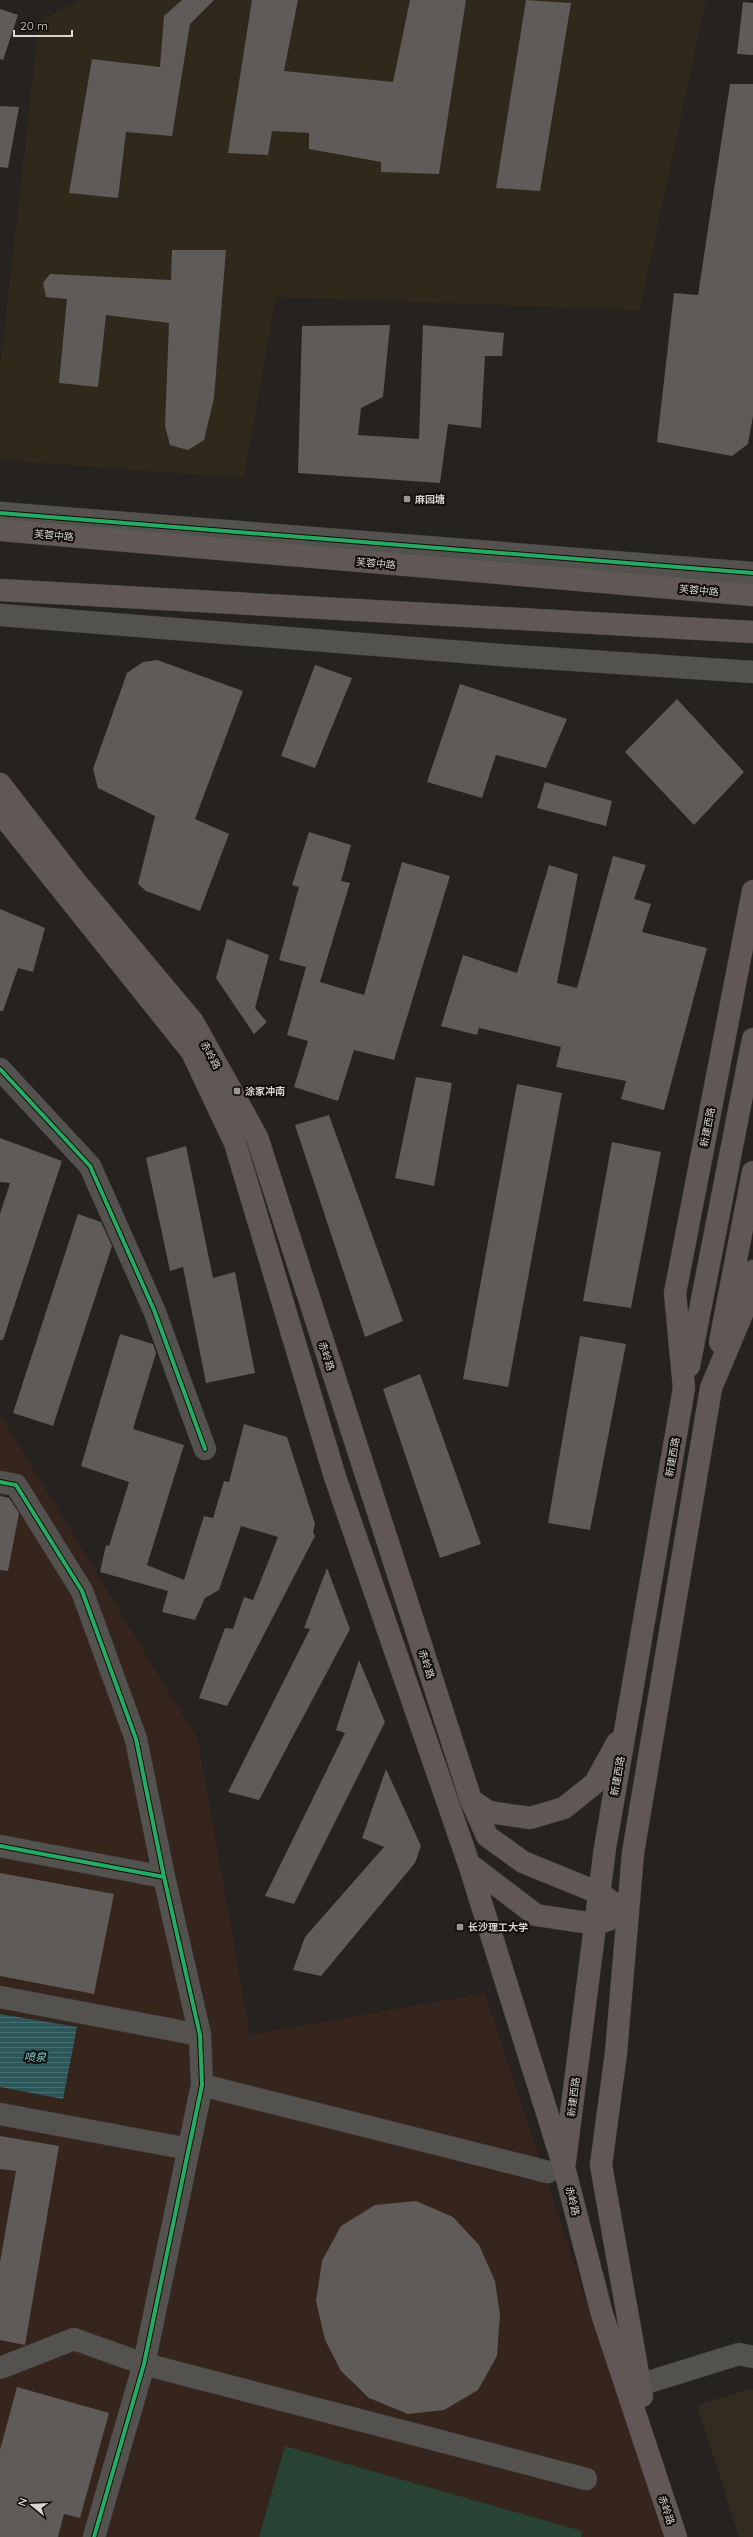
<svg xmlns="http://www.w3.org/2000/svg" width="753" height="2537" viewBox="0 0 753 2537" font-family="Quicksand,'Noto Sans SC',sans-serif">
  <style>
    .built { fill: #332a20 }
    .education { fill: #35251d }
    .medical { fill: #30281a }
    .pitch { fill: #284234 }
    .water { fill: url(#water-rules) }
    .building { fill: #5e5b58 }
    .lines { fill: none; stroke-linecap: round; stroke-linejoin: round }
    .minor-casing { stroke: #3f3c39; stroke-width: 23 }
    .major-casing { stroke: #3f3c39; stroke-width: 23 }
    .minor { stroke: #54524f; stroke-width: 22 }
    .major { stroke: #615855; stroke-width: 22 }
    .cycleway-casing { stroke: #0f0c09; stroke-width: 6 }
    .cycleway { stroke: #26ab63; stroke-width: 4 }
    .poi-dot { fill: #9a9793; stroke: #0f0c09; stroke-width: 1.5 }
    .labels { text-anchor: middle; stroke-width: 4; stroke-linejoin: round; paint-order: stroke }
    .poi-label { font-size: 10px; font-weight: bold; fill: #d9d6d1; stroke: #0f0c09; text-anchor: start }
    .street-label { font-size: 10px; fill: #d9d6d1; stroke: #0f0c09 }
    .water-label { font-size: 11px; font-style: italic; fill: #7ed2d8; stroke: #0f0c09 }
  </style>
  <defs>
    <pattern id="water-rules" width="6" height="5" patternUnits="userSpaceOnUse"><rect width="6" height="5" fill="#2b5759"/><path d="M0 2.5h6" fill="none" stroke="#496e70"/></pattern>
  </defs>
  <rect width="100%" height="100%" fill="#25221f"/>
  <path class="built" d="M 750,2389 L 753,2390 L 753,2537 L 739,2537 L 697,2405 Z"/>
  <path class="education" d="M 0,1414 L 198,1740 L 250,2035 L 485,1993 L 664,2537 L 0,2537 Z"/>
  <path class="medical" d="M 79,0 L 706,0 L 640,310 L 276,297 L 244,478 L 0,460 L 0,368 L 39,21 Z"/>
  <path class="pitch" d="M 285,2446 L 582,2531 L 581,2537 L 259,2537 Z"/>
  <path class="water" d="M 0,2014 L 77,2027 L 63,2099 L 0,2087 Z"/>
  <path class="building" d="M 182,0 L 214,0 L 190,24 L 172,136 L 126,132 L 118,198 L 69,193 L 92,59 L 160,67 L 164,16 Z
    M 252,0 L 298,0 L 284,71 L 393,82 L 410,0 L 466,0 L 439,174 L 381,172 L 381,162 L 309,149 L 309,133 L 272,131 L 268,155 L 228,153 Z
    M 526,0 L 571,3 L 540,191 L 496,188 Z
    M 743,2 L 753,3 L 753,55 L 737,54 Z
    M 0,9 L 18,15 L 3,60 L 0,59 Z
    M 730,84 L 753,84 L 753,416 L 748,444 L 732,456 L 657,442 L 674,293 L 698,295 Z
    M 0,106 L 19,107 L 8,168 L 0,167 Z
    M 172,250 L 226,250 L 214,398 L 204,440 L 188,450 L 170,445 L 165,426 L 169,323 L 106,315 L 98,387 L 59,383 L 67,299 L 46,297 L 43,283 L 50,274 L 171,280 Z
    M 390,325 L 383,397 L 361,408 L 358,435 L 419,439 L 423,325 L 504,333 L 502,356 L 485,356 L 481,428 L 448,424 L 440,483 L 298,473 L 302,326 Z
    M 157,660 L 243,691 L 195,819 L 229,834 L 200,911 L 146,891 L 138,884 L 155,816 L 98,788 L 93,769 L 127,673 L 143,662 Z
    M 315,665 L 352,678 L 315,768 L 281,756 Z
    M 460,684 L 567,719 L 546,768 L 496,755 L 482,798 L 427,782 Z
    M 677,699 L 744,772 L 694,825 L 625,752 Z
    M 545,782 L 612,801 L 606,826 L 537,808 Z
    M 309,832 L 351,845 L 341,881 L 350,883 L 320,982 L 364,995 L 402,862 L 450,876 L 394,1060 L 354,1050 L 338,1101 L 294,1087 L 308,1041 L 287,1035 L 306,967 L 279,960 L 299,887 L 292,885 Z
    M 613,856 L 646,865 L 634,899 L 651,904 L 642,932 L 707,948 L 664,1110 L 621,1099 L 626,1081 L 556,1067 L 561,1047 L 479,1028 L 477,1035 L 441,1026 L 463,955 L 517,973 L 549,865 L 578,874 L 557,983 L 577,988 Z
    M 0,909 L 45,928 L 33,972 L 18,968 L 3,1011 L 0,1011 Z
    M 227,939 L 269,955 L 255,1008 L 267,1022 L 254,1034 L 216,978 Z
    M 416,1077 L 452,1083 L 434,1186 L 395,1178 Z
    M 517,1084 L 562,1093 L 508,1387 L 463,1379 Z
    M 329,1115 L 403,1321 L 365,1337 L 295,1125 Z
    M 0,1138 L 62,1161 L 3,1340 L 0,1340 L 0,1214 L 10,1183 L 0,1182 Z
    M 612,1142 L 661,1152 L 631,1308 L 583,1301 Z
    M 186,1146 L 213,1278 L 235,1272 L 255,1373 L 206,1383 L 183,1267 L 170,1271 L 146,1158 Z
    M 78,1214 L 101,1222 L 112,1246 L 53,1426 L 13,1413 Z
    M 120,1334 L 153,1344 L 156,1353 L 133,1429 L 184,1445 L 147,1565 L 184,1580 L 204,1516 L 213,1518 L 224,1481 L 229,1482 L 244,1424 L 287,1437 L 315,1524 L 313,1532 L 315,1536 L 227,1706 L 199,1698 L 225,1628 L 233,1629 L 244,1597 L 253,1600 L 278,1537 L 241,1526 L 219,1590 L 205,1598 L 195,1620 L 162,1612 L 168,1591 L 100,1572 L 106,1545 L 109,1546 L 129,1482 L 81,1466 Z
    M 580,1336 L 626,1344 L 590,1530 L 548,1523 Z
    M 420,1374 L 481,1544 L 440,1558 L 383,1389 Z
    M 0,1496 L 9,1498 L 19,1513 L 8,1571 L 0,1570 Z
    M 327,1568 L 350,1629 L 259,1800 L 228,1792 L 310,1629 L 304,1628 Z
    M 359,1660 L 385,1722 L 294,1904 L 265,1896 L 345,1733 L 336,1730 Z
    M 386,1769 L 421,1846 L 415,1863 L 321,1976 L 293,1970 L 305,1937 L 384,1847 L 362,1838 Z
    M 0,1873 L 114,1894 L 94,1994 L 0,1976 Z
    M 0,2136 L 59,2146 L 25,2345 L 0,2340 L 0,2262 L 16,2171 L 0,2169 Z
    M 416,2201 L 453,2217 L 479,2245 L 495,2281 L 500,2315 L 497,2356 L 478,2390 L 444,2410 L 408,2414 L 369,2398 L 341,2371 L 325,2340 L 316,2301 L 322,2261 L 341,2226 L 375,2205 Z
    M 17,2387 L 109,2413 L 80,2518 L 64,2514 L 58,2537 L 0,2537 L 0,2450 Z"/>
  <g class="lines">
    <defs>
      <path id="minor" d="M 0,513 L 753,573
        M 0,615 L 514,656 L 753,672
        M 0,1069 L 90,1166 L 154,1310 L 205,1449
        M 0,1482 L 16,1485 L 82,1591 L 136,1739 L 164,1877
        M 0,1846 L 164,1877 L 200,2035 L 202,2085 L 144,2364 L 94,2537
        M 0,1997 L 200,2035
        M 202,2085 L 548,2172
        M 0,2114 L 189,2149
        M 0,2368 L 74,2339 L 144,2364 L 586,2479
        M 639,2385 L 739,2354 L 753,2357"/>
      <path id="major" d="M 0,530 L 753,595
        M 0,590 L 753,632
        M 0,784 L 75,881 L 193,1022 L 257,1137 L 471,1800 L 487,1836 L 523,1862 L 599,1893 L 628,1913
        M 0,812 L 192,1052 L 235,1143 L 335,1477 L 469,1864 L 564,2167 L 602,2314 L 676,2537
        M 720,1342 L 753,1172
        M 689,1366 L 753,1039
        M 471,1800 L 489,1812 L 530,1818 L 564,1808 L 595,1783 L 617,1743
        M 469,1864 L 536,1915 L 595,1924 L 608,1920
        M 565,2161 L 605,1848 L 684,1388 L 675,1293 L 753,891
        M 642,2396 L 601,2165 L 616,2053 L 633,1853 L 711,1388 L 747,1302 L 753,1271"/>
    </defs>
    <use href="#minor" class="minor-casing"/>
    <use href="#major" class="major-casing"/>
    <use href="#minor" class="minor"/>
    <use href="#major" class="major"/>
    <defs>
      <path id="cycleway" d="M 0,513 L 753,573
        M 0,1069 L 90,1166 L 154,1310 L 205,1449
        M 0,1482 L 16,1485 L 82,1591 L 136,1739 L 164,1877
        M 0,1846 L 164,1877 L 200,2035 L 202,2085 L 144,2364 L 94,2537"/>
    </defs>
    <use href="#cycleway" class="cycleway-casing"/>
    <use href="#cycleway" class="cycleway"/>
  </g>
  <g class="poi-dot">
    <rect x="403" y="495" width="8" height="8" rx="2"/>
    <rect x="233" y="1087" width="8" height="8" rx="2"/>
    <rect x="456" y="1923" width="8" height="8" rx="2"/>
  </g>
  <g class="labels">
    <g class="poi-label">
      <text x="415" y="503">麻园塘</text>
      <text x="245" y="1095">涂家冲南</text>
      <text x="468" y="1931">长沙理工大学</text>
    </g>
    <g class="street-label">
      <text transform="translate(54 535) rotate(5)" y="4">芙蓉中路</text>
      <text transform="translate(376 563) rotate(5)" y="4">芙蓉中路</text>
      <text transform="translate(699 590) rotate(5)" y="4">芙蓉中路</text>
      <text transform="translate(211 1055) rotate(61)" y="4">赤岭路</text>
      <text transform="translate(707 1127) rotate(-79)" y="4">新建西路</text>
      <text transform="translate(327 1356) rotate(72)" y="4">赤岭路</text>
      <text transform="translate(672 1457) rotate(-80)" y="4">新建西路</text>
      <text transform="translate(427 1664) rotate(72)" y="4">赤岭路</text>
      <text transform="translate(617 1776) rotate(-80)" y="4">新建西路</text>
      <text transform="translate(573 2097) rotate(-83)" y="4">新建西路</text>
      <text transform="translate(573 2201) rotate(76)" y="4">赤岭路</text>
      <text transform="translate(667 2510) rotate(71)" y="4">赤岭路</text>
    </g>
    <g class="water-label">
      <text x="35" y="2061">喷泉</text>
    </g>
  </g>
  <g transform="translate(32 2505) rotate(288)" stroke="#0f0c09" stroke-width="3" paint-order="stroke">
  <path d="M0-3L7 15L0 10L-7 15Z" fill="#d9d6d1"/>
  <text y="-6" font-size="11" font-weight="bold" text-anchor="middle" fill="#d9d6d1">N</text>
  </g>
  <path d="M14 30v6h58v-6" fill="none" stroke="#d9d6d1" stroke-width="2"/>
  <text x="20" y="30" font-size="12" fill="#d9d6d1" stroke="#0f0c09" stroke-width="3" paint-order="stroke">20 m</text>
</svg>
